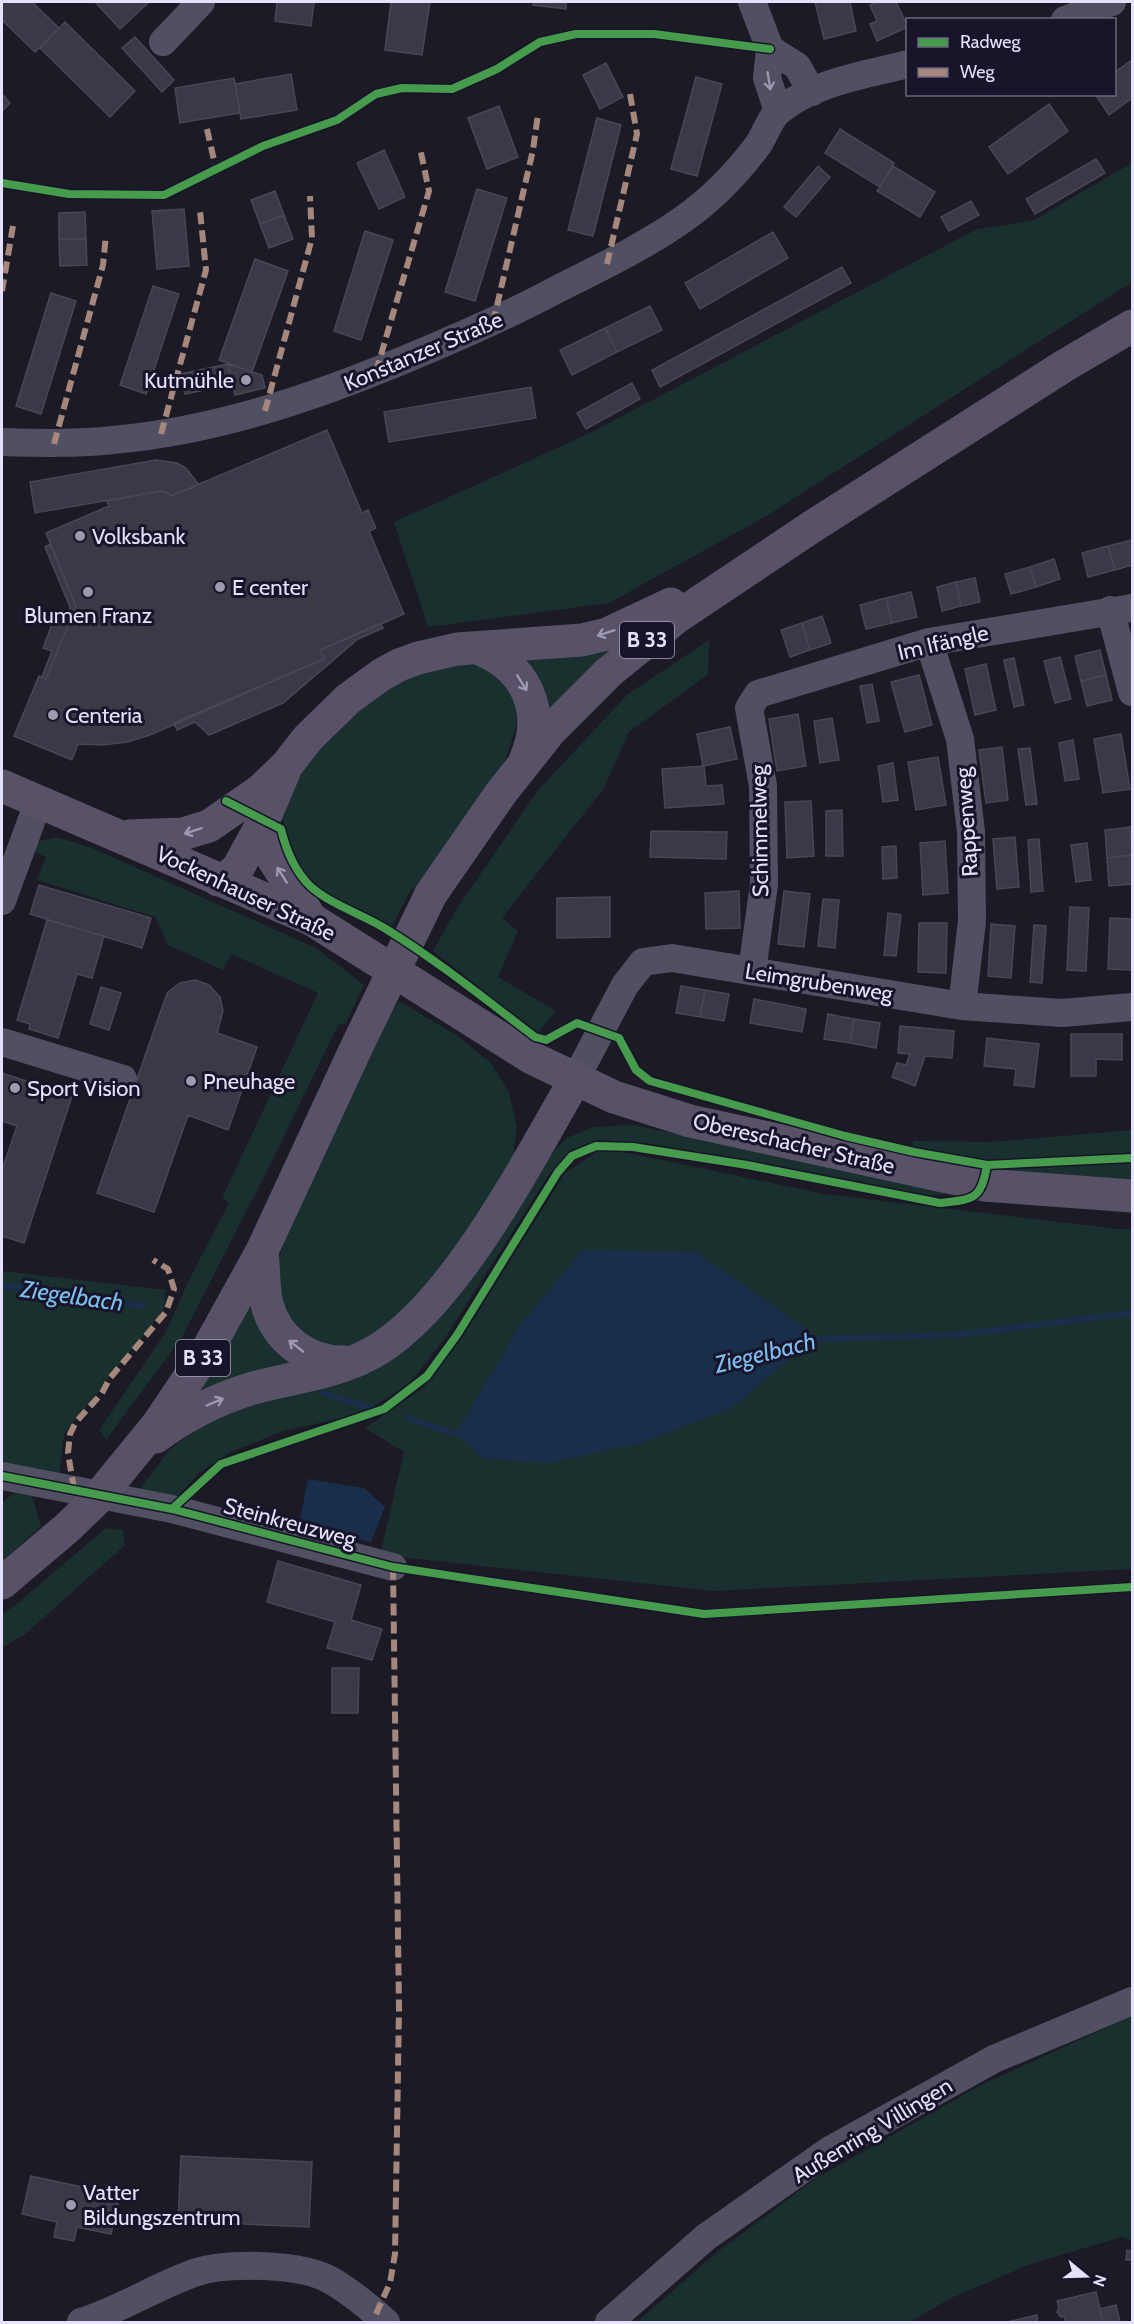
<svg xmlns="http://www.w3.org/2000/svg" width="1134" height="2324" viewBox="0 0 1134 2324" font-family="Cabin,sans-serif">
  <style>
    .green { fill: #19302f; fill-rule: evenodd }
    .water { fill: #192e4b }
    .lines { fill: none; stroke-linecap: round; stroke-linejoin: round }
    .stream { stroke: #192e4b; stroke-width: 6 }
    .building { fill: #3b3946; stroke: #494656; stroke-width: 1.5 }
    .minor { stroke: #515063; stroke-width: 28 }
    .major { stroke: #585168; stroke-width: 33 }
    .quiet { stroke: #a5887d; stroke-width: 6; stroke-dasharray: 12 6; stroke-linecap: butt }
    .cycleway-casing { stroke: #18152a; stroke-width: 11 }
    .cycleway { stroke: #469c4c; stroke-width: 8 }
    .oneway { stroke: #9a98af }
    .oneway2 { stroke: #9e99b2 }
    .poi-dot { fill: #9d9bb0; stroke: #18152a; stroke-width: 2 }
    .labels { text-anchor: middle; stroke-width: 6; stroke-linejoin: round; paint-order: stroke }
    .shield { fill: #18152a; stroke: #a6a4bc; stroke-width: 1.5 }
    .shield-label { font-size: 21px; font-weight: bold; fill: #e3e1fb }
    .street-label { font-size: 22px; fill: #e3e1fb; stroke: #18152a }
    .poi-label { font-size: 22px; fill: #e3e1fb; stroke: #18152a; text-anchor: start }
    .water-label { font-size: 24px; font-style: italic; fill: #7dbeee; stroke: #18152a }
  </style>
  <rect width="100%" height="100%" fill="#1c1a25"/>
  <path class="green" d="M 1132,163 L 1132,282 L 768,515 L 609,603 L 428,627 L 394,522 L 588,434 L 977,229 L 1032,221 Z
    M 634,632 L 539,721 L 510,657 Z
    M 709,640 L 708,674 L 629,732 L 604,788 L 502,918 L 518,931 L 498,977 L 556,1011 L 538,1033 L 433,951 L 456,910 L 538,790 L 628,694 Z
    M 458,663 L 486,667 L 506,680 L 516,701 L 517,724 L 506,759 L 417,890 L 412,888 L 391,928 C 361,911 324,897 302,869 C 291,857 287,837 284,822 L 276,817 L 285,789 L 353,709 L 413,670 Z
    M 57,837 L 92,848 L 316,948 L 364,985 L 346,1023 L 338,1025 L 271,1163 L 182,1337 L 106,1440 L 99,1430 L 166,1332 L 188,1282 L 229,1203 L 222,1198 L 318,993 L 231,954 L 223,970 L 168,945 L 155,917 L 37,880 L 46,857 L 32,851 L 40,841 Z
    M 399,1001 L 456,1035 L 490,1062 L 509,1092 L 517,1127 L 513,1156 L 464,1242 L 394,1322 L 361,1344 L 332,1349 L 286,1326 L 277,1264 L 289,1227 L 381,1030 Z
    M 633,1125 L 942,1188 L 944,1194 L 922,1196 L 646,1143 L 597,1140 L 571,1150 L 548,1176 L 445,1338 L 409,1384 L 361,1414 L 283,1431 L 231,1452 L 200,1472 L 178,1496 L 140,1489 L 169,1450 L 210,1419 L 275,1398 L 359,1377 L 539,1166 L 567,1138 L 593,1127 Z
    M 1132,1130 L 1132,1184 L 1035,1177 L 912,1157 L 913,1141 L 992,1142 Z
    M 598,1151 L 619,1151 L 824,1194 L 1118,1229 L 1132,1229 L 1132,1569 L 714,1591 L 380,1555 L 404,1452 L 365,1428 L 422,1389 L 463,1336 L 565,1173 ZM 819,1337 L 784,1363 L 640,1443 Z
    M 2,1271 L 166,1290 L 164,1309 L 64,1434 L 59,1478 L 2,1466 Z
    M 256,1287 L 321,1366 L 187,1408 Z
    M 15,1493 L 32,1496 L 41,1526 L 2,1561 L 2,1502 Z
    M 106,1528 L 123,1530 L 125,1545 L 24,1635 L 2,1648 L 2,1614 L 14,1606 Z
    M 1132,2016 L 1132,2241 L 1122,2237 L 1033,2263 L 949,2299 L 910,2322 L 637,2322 L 716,2253 L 818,2177 L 983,2084 Z"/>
  <path class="water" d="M 583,1250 L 696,1252 L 819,1338 L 784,1363 L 734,1407 L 640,1443 L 548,1463 L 483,1458 L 456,1434 L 520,1325 Z
    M 308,1479 L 364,1488 L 385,1507 L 371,1542 L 312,1531 L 300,1519 Z"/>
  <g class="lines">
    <path class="stream" d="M 2,1286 L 17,1287 L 143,1306
      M 814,1339 L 955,1335 L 1132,1313
      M 323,1393 L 374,1409
      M 407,1418 L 456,1434 L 462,1432"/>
  </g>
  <path class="building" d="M 2,2 L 32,2 L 59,28 L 35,52 L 2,20 Z
    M 95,2 L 149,2 L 120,29 Z
    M 277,2 L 314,2 L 311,26 L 275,21 Z
    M 391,2 L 430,2 L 422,55 L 385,50 Z
    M 534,2 L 566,2 L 566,9 L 533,5 Z
    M 815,2 L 850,2 L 856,31 L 824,39 Z
    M 879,2 L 896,2 L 908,27 L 877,41 L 870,24 L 877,21 L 870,5 Z
    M 65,22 L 135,91 L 110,117 L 40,48 Z
    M 135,37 L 174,80 L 162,92 L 122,48 Z
    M 1132,60 L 1132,98 L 1109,115 L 1095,94 L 1114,94 L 1114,73 Z
    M 606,63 L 623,97 L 600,109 L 583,75 Z
    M 291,74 L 297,110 L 241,119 L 235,84 Z
    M 696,77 L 722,84 L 697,176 L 671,169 Z
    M 234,78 L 240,113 L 180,123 L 175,88 Z
    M 2,94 L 10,103 L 2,111 Z
    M 1049,104 L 1068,131 L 1008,174 L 989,147 Z
    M 499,106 L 518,157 L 487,169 L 468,118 Z
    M 597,118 L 621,125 L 593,236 L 568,230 Z
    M 840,129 L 894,163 L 880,187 L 825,153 Z
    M 384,150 L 405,197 L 379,209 L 357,163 Z
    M 1096,159 L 1105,173 L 1035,214 L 1026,199 Z
    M 818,166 L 830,177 L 796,217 L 784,207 Z
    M 893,166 L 935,192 L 920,217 L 877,191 Z
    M 477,189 L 507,198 L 475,301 L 445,292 Z
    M 275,191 L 284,215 L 260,224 L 251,200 Z
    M 971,201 L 979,215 L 949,231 L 941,217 Z
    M 184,209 L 189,266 L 157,269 L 152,211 Z
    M 85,212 L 86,239 L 59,239 L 59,213 Z
    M 284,215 L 293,239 L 269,248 L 260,224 Z
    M 365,231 L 393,240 L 361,340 L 334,331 Z
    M 773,232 L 788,258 L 700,309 L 685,283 Z
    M 59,239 L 86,239 L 87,265 L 60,266 Z
    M 255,259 L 288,271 L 252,372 L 219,360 Z
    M 842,267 L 851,283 L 660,387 L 652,370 Z
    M 153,286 L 179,294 L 146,394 L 120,385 Z
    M 51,293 L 76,301 L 41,414 L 16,406 Z
    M 650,306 L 662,330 L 617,352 L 605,328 Z
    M 605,328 L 617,352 L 572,375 L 560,350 Z
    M 228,364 L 232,384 L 185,394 L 180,374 Z
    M 228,364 L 262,375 L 265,388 L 235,395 Z
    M 632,383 L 640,399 L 586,429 L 577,413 Z
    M 531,387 L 536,418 L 389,442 L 384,412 Z
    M 327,430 L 362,513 L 368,510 L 376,528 L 369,531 L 404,614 L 320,650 L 324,659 L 150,735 L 127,742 L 102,745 L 78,744 L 72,760 L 14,736 L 39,676 L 46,679 L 76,606 L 46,533 L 109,506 L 107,501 L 161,491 L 168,493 L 171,496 Z
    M 156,460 L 177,463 L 186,468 L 199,485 L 171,496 L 168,493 L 161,491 L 35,513 L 30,482 Z
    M 1132,540 L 1132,565 L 1115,570 L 1108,546 Z
    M 50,544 L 76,606 L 46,679 L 42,677 L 52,651 L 43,648 L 54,619 L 64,623 L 70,607 L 45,547 Z
    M 1108,546 L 1115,570 L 1088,577 L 1082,553 Z
    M 1054,559 L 1060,579 L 1036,587 L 1030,567 Z
    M 1030,567 L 1036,587 L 1011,594 L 1005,574 Z
    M 975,578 L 980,602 L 961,606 L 956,582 Z
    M 956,582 L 961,606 L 942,611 L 937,587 Z
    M 911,592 L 917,617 L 892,623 L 886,598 Z
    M 886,598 L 892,623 L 866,629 L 860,605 Z
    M 822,616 L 831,643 L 810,650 L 802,623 Z
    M 381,623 L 383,628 L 358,639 L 283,703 L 209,735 L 195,722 L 177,730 L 174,723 L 324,659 L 320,650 Z
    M 802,623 L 810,650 L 790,657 L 781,630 Z
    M 1100,650 L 1106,675 L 1081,681 L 1075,656 Z
    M 1060,657 L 1071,699 L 1055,703 L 1044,661 Z
    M 1014,658 L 1024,705 L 1014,707 L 1004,660 Z
    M 986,664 L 996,710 L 975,715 L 965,669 Z
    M 919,675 L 932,725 L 905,732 L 891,682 Z
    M 1106,675 L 1112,700 L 1087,706 L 1081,681 Z
    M 872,684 L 879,721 L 867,723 L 860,686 Z
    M 798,714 L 806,766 L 777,771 L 769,719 Z
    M 832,718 L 839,760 L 820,763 L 814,721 Z
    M 730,727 L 737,759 L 703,766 L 697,734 Z
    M 1121,734 L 1130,789 L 1103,793 L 1094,739 Z
    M 1073,740 L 1079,779 L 1065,781 L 1059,743 Z
    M 1002,747 L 1008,800 L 986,803 L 979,750 Z
    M 1030,748 L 1037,804 L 1026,805 L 1018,749 Z
    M 938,757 L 946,805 L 916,810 L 908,762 Z
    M 893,763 L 898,800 L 883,802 L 878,766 Z
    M 704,766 L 706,786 L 722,785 L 724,804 L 665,808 L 662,769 Z
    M 811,801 L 814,856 L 787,858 L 785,802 Z
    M 842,810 L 843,856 L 826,856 L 826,811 Z
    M 1131,827 L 1132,855 L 1107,858 L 1105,830 Z
    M 651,831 L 727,832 L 726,859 L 650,857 Z
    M 1015,837 L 1019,887 L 997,889 L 993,839 Z
    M 1039,839 L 1043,891 L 1031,892 L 1028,840 Z
    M 945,841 L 948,893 L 923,895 L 920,843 Z
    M 1087,843 L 1091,880 L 1076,882 L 1071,845 Z
    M 896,846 L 897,878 L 883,879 L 882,847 Z
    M 1132,855 L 1132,884 L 1109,886 L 1107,858 Z
    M 39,885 L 151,918 L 142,948 L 30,914 Z
    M 739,891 L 740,928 L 706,929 L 705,893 Z
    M 784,891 L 810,894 L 804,947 L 778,944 Z
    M 610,897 L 610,937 L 557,938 L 557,898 Z
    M 823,899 L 839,900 L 835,948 L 818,946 Z
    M 1070,907 L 1089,908 L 1086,971 L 1067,970 Z
    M 888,913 L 901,915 L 896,956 L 884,955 Z
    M 1110,918 L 1132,919 L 1132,970 L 1108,969 Z
    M 47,920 L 104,936 L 92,978 L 77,974 L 58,1038 L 29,1029 L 30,1024 L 17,1020 Z
    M 919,923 L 947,923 L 946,973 L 918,972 Z
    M 991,924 L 1015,926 L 1011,978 L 988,976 Z
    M 1034,925 L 1046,926 L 1042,983 L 1030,982 Z
    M 195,980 L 209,985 L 220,997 L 223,1011 L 217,1033 L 257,1047 L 228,1130 L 188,1115 L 154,1212 L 97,1193 L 165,999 L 168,992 L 180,983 Z
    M 681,986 L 705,990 L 700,1017 L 676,1013 Z
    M 101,987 L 121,993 L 109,1030 L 90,1024 Z
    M 705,990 L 729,994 L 724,1021 L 700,1017 Z
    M 754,999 L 806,1009 L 802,1032 L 750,1023 Z
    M 828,1014 L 854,1019 L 850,1043 L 824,1039 Z
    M 854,1019 L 880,1023 L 876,1048 L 850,1043 Z
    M 900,1026 L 954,1031 L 952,1058 L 925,1056 L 915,1086 L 892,1077 L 897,1063 L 906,1065 L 910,1054 L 898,1053 Z
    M 1071,1034 L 1122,1034 L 1122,1060 L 1096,1059 L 1096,1076 L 1071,1076 Z
    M 987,1038 L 1039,1044 L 1034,1087 L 1014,1085 L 1016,1069 L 984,1066 Z
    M 2,1073 L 72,1096 L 24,1243 L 2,1236 L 2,1170 L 17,1126 L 2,1121 Z
    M 278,1561 L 361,1585 L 351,1620 L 382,1629 L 372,1660 L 327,1648 L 335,1622 L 267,1602 Z
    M 332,1668 L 359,1668 L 358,1713 L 332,1713 Z
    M 181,2156 L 312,2162 L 309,2227 L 178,2221 Z
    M 31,2176 L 120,2195 L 111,2234 L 77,2227 L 74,2241 L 63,2239 L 54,2237 L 57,2222 L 22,2214 Z
    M 1127,2250 L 1132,2251 L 1132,2260 L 1126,2260 Z
    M 1096,2292 L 1103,2322 L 1066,2322 L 1064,2316 L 1061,2317 L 1057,2312 L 1059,2307 L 1057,2301 Z
    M 1116,2305 L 1120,2322 L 1103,2322 L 1100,2309 Z
    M 1037,2315 L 1038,2322 L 1007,2322 Z"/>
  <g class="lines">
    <path class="minor" d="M 752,2 L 770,49 L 767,78 L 778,111
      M 1065,20 L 1112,2
      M 163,42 L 201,2
      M 770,49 L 797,66 L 812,92
      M 2,442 C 39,443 76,444 113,440 C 215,431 312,398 406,359 C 457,338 505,317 554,291 C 597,269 642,248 682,220 C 711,200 737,173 758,145 C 765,135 770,118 779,111 C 814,82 865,75 908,64
      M 1110,610 L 1132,692
      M 929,642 L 960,739 L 971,832 L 972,921 L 962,1006
      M 2,901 L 39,800
      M 752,971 L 764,884 L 763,786 L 749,708 L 758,694 L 929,642 L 1132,608
      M 2,1042 L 123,1079
      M 575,1080 L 625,985 L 643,962 L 672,958 L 962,1006 L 1062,1013 L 1132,1007
      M 2,1476 L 172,1509 L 393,1567
      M 81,2322 C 120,2310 155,2287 194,2273 C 226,2262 302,2263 332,2281 C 351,2292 370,2308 386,2322
      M 609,2322 L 706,2237 L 830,2150 L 994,2059 L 1132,2001"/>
    <path class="major" d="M 477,648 C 526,666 547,711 525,760
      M 2,786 L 311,919 L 532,1058 L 614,1097 L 690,1121 L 984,1185 L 1132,1196
      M 261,826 L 267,849 L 311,919
      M 129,836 L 183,834 L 209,826 L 261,790 L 287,765 L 308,738 L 348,699 L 381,675 L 399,665 L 418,658 L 457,649 L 582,640 L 607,634 L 671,604
      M 218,880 L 229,876 L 238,868 L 261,826 L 284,772
      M 262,1251 C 264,1268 263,1287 267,1304 C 276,1339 308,1363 344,1362
      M 156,1437 C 187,1414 221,1397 257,1387 C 292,1378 330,1373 362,1358 C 448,1320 528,1160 575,1080
      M 2,1583 L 67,1528 L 96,1500 L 158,1424 L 205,1354 L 262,1251 L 358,1044 L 431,894 L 501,793 L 551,730 L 609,672 L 677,617 L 813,526 L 1064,366 L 1132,326"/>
    <path class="quiet" d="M 207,129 L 216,169
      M 607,264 L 637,134 L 630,94
      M 2,291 L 14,220
      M 493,323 L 533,150 L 538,114
      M 376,372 L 429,191 L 420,148
      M 265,411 L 312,238 L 310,196
      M 161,434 L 206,270 L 200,211
      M 54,444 L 103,265 L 106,235
      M 74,1489 L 68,1453 L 70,1434 L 76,1422 L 102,1393 L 110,1378 L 166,1312 L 174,1289 L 168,1269 L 153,1260
      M 376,2314 L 390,2283 L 395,2254 L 399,2008 L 393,1567 L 399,1568"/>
    <defs>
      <path id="cycleway" d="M 2,183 L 69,194 L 164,195 L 263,146 L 337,120 L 376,94 L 402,88 L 452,89 L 497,69 L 540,42 L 576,34 L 654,34 L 770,49
        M 226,801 L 281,829 C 286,850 294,870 310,886 C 331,905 362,914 386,929 C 438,961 486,1000 535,1037 L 546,1040 L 577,1023 L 619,1038 L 636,1070 L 650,1081 L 845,1136 L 914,1152 L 987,1165 L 1132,1158
        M 2,1476 L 172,1509 L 393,1567 L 704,1614 L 1132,1587
        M 172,1509 L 221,1464 L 384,1409 L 427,1376 L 457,1335 L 558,1172 L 572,1156 L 596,1146 L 633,1147 L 747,1165 L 940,1203 C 973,1199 981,1201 987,1165"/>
    </defs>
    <use href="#cycleway" class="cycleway-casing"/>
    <use href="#cycleway" class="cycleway"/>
  </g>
  <defs><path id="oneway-shaft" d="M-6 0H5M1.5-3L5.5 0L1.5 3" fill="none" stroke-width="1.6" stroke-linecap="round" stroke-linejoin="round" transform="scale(1.5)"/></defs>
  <use class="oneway" href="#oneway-shaft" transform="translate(769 81) rotate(81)"/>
  <g class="oneway2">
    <use href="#oneway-shaft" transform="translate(606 633) rotate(162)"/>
    <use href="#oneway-shaft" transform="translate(522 683) rotate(58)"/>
    <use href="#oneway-shaft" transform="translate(193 831) rotate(162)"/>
    <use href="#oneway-shaft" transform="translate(282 875) rotate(-122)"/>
    <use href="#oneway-shaft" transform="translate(296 1346) rotate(-142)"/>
    <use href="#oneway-shaft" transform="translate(215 1402) rotate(-23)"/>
  </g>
  <g class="poi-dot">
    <circle cx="246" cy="380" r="6"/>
    <circle cx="80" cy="536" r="6"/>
    <circle cx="220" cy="587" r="6"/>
    <circle cx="88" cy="592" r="6"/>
    <circle cx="53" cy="715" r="6"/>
    <circle cx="191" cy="1081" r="6"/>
    <circle cx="15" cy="1088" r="6"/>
    <circle cx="71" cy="2205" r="6"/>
  </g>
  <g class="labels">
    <g class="shield">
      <rect x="620" y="622" width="54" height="36" rx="4.5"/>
      <rect x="176" y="1340" width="54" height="36" rx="4.5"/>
    </g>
    <g class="shield-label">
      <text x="647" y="647">B 33</text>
      <text x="203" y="1365">B 33</text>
    </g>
    <g class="street-label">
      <text transform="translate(423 351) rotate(-23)" y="8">Konstanzer Straße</text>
      <text transform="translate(943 642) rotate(-13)" y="8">Im Ifängle</text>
      <text transform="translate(966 822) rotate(-94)" y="8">Rappenweg</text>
      <text transform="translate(759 831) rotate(-91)" y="8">Schimmelweg</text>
      <text transform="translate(246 893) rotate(25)" y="8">Vockenhauser Straße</text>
      <text transform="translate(819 982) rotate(9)" y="8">Leimgrubenweg</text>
      <text transform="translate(794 1143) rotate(13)" y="8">Obereschacher Straße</text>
      <text transform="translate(290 1522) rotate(15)" y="8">Steinkreuzweg</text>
      <text transform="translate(872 2130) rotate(-31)" y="8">Außenring Villingen</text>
    </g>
    <g class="poi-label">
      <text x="234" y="388" text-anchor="end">Kutmühle</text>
      <text x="92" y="544">Volksbank</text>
      <text x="232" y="595">E center</text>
      <text x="88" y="623" text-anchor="middle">Blumen Franz</text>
      <text x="65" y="723">Centeria</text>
      <text x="203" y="1089">Pneuhage</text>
      <text x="27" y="1096">Sport Vision</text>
      <text x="83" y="2200">Vatter<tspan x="83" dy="25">Bildungszentrum</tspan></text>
    </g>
    <g class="water-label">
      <text transform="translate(72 1296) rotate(8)" y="8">Ziegelbach</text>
      <text transform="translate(765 1353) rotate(-14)" y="8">Ziegelbach</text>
    </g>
  </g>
  <rect width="1134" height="2324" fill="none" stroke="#e3e1fb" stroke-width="6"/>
  <rect x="906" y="18" width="210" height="78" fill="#18152a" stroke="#69677e" stroke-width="1.5"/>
  <rect x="918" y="38" width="30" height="9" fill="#469c4c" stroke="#69677e" stroke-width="1.5"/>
  <text x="960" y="48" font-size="18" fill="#e3e1fb">Radweg</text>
  <rect x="918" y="68" width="30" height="9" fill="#a5887d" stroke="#69677e" stroke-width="1.5"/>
  <text x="960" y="78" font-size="18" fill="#e3e1fb">Weg</text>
  <g transform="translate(1086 2276) rotate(109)" stroke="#18152a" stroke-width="4.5" paint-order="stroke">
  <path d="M0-4.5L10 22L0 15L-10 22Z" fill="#e3e1fb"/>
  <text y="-9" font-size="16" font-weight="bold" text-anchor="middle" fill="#e3e1fb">N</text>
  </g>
</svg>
